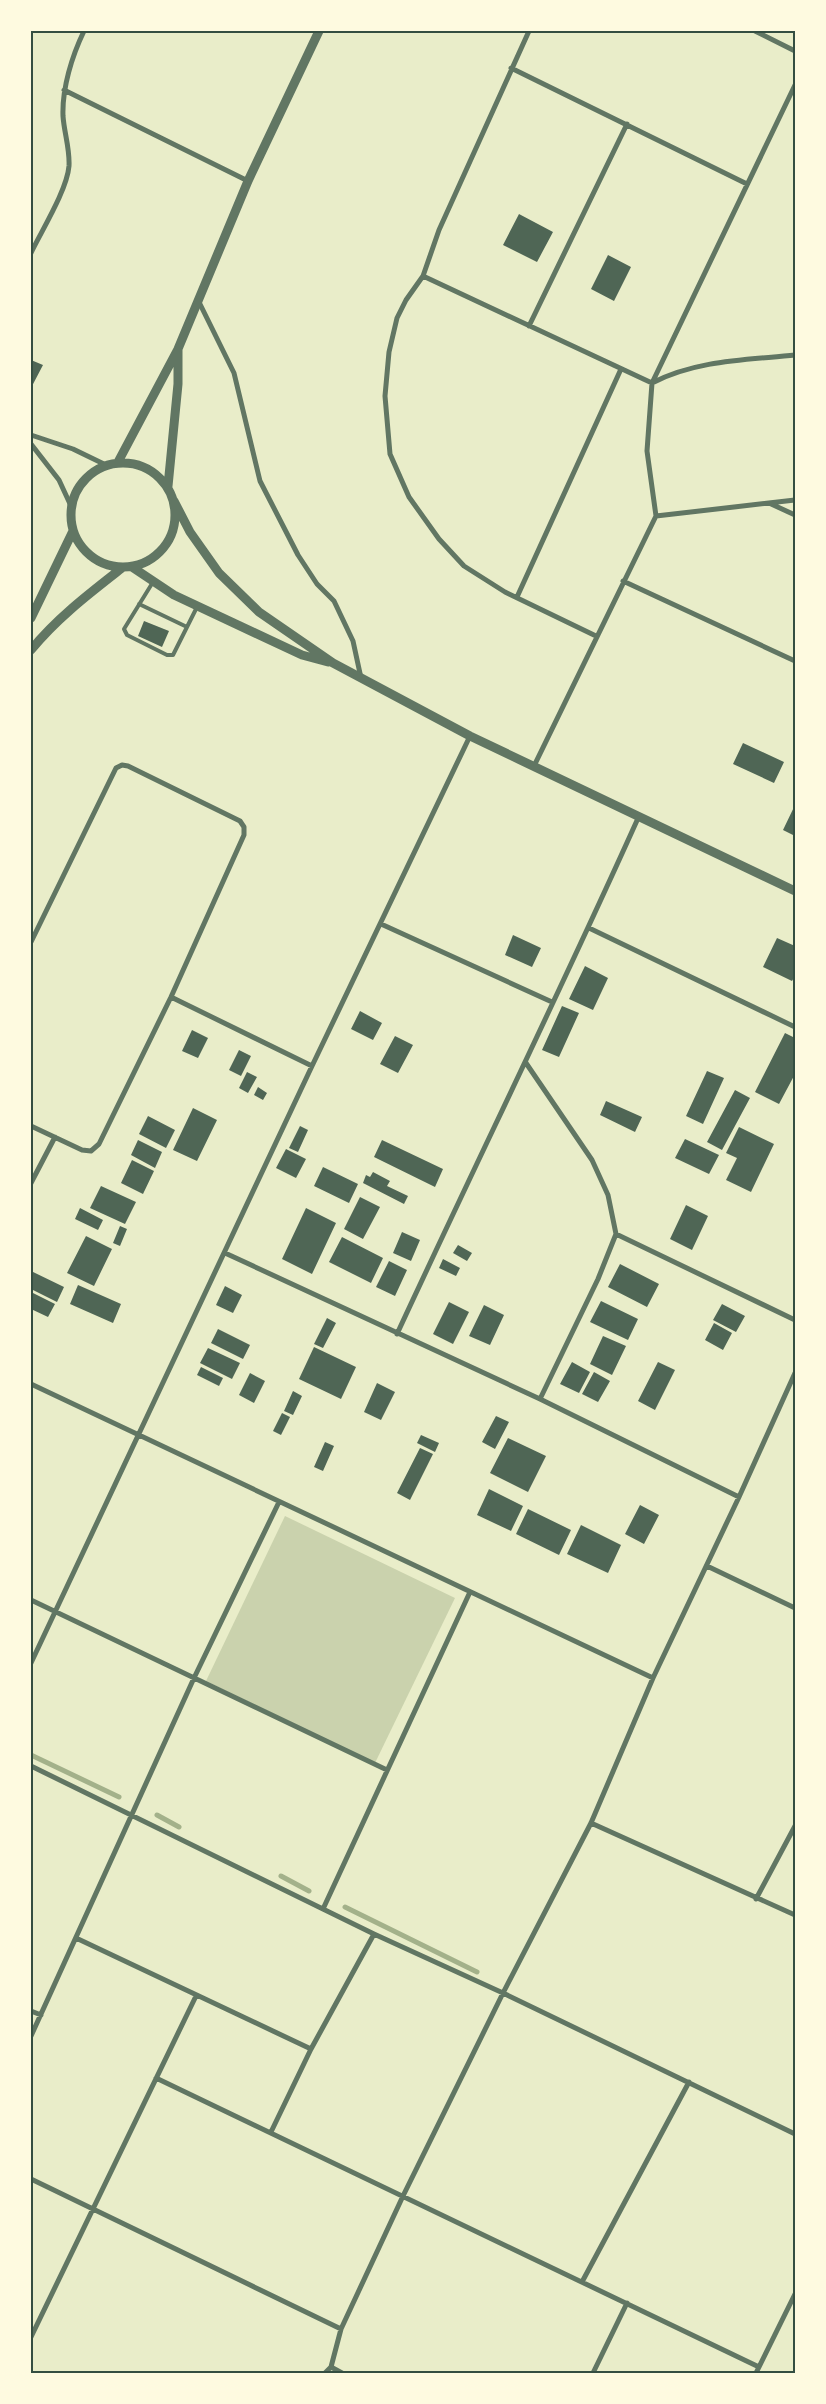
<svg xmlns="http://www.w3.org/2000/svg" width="826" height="2404" viewBox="0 0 826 2404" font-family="'Open Sans',sans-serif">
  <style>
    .green { fill: #cad2ad }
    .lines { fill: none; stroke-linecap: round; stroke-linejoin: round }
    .stream { stroke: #a3b18a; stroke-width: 5 }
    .building { fill: #4f6655 }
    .service { stroke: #617663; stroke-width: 4 }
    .minor { stroke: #617663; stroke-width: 5 }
    .tertiary { stroke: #617663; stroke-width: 9 }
    .neatline { fill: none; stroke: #344e41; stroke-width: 2 }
  </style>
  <rect width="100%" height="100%" fill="#e9edc9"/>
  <path class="green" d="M 285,1516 L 455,1598 L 375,1763 L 206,1681 Z"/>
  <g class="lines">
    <path class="stream" d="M 31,1755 L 119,1797
      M 157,1815 L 179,1827
      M 281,1876 L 309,1891
      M 345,1907 L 477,1972"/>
  </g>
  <path class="building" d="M 519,214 L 553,232 L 537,262 L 503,245 Z
    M 608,255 L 631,267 L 614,301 L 591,289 Z
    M 31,360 L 43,365 L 31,388 Z
    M 144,621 L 169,631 L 162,647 L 138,636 Z
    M 743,743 L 784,762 L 774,783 L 733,764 Z
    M 795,805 L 795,836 L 783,830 Z
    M 513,935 L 541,948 L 532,967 L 505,955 Z
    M 777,938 L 795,946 L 795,976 L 792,981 L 763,967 Z
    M 585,966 L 608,978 L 593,1010 L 569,999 Z
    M 562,1006 L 579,1013 L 559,1057 L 542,1050 Z
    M 360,1011 L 382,1023 L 373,1040 L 351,1029 Z
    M 192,1030 L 208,1038 L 198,1058 L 182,1051 Z
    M 785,1033 L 795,1038 L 795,1074 L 779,1104 L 755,1092 Z
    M 395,1036 L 413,1045 L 398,1073 L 380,1064 Z
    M 239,1050 L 251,1056 L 241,1076 L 229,1070 Z
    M 707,1071 L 724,1078 L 703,1124 L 686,1116 Z
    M 247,1072 L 257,1077 L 248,1093 L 239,1088 Z
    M 258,1087 L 267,1093 L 263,1100 L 254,1095 Z
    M 735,1090 L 750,1098 L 722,1150 L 707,1142 Z
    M 606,1101 L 642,1117 L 635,1132 L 600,1115 Z
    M 193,1108 L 217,1120 L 197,1161 L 173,1150 Z
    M 148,1116 L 175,1130 L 166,1148 L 139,1134 Z
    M 300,1126 L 308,1130 L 298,1152 L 289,1148 Z
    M 739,1127 L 774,1144 L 751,1192 L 726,1180 L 737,1158 L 726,1153 Z
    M 685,1139 L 719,1155 L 709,1174 L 675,1158 Z
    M 138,1140 L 162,1152 L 155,1168 L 131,1155 Z
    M 382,1140 L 443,1169 L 435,1187 L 374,1157 Z
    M 286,1149 L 306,1159 L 296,1178 L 276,1168 Z
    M 132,1160 L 154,1171 L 143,1194 L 121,1183 Z
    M 323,1167 L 358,1184 L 349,1203 L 314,1186 Z
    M 373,1172 L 390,1181 L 387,1186 L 408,1196 L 404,1204 L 363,1183 L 366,1175 L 370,1177 Z
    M 101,1186 L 136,1202 L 125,1224 L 90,1208 Z
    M 360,1197 L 380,1207 L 363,1239 L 344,1229 Z
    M 686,1205 L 708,1216 L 692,1250 L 670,1239 Z
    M 80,1208 L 103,1220 L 98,1230 L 75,1219 Z
    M 306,1208 L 336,1223 L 312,1274 L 282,1259 Z
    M 120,1226 L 127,1229 L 120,1246 L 113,1243 Z
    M 402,1232 L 420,1240 L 411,1261 L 393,1253 Z
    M 86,1236 L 112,1249 L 94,1286 L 67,1273 Z
    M 342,1237 L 383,1258 L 371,1283 L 329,1262 Z
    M 458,1245 L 472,1253 L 467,1261 L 453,1253 Z
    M 443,1259 L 460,1268 L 456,1276 L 439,1268 Z
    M 389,1261 L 407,1270 L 395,1296 L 376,1287 Z
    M 620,1264 L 659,1284 L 647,1307 L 608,1287 Z
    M 31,1271 L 64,1287 L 57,1302 L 31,1289 Z
    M 78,1285 L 121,1304 L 113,1323 L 70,1304 Z
    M 225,1286 L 242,1295 L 233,1313 L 216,1305 Z
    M 31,1292 L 55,1304 L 48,1317 L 31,1309 Z
    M 601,1301 L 638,1319 L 628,1340 L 590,1322 Z
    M 449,1302 L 469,1312 L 453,1344 L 433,1334 Z
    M 722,1304 L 745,1316 L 736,1332 L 713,1320 Z
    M 484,1305 L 504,1315 L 490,1345 L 469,1336 Z
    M 327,1318 L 336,1323 L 323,1348 L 314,1344 Z
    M 714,1323 L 732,1333 L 723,1350 L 705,1340 Z
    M 218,1329 L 250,1345 L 243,1359 L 211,1343 Z
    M 603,1336 L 626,1346 L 612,1375 L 590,1364 Z
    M 314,1347 L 356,1367 L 341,1399 L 299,1379 Z
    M 208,1348 L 240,1363 L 232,1379 L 200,1363 Z
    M 572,1362 L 590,1372 L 579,1393 L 560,1384 Z
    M 658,1362 L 675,1370 L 655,1410 L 638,1401 Z
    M 201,1367 L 223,1378 L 219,1386 L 197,1375 Z
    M 594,1372 L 610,1381 L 598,1402 L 582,1394 Z
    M 250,1373 L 265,1381 L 254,1403 L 239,1395 Z
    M 377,1383 L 395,1392 L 381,1420 L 364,1412 Z
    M 293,1391 L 302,1396 L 293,1415 L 284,1411 Z
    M 282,1413 L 290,1417 L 281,1435 L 273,1431 Z
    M 496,1416 L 509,1422 L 495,1449 L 482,1442 Z
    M 421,1435 L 439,1443 L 435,1452 L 417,1443 Z
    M 508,1438 L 546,1456 L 528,1492 L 490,1473 Z
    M 325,1442 L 334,1446 L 323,1471 L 314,1467 Z
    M 420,1448 L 433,1454 L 410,1500 L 397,1493 Z
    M 489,1489 L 523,1506 L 511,1531 L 477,1515 Z
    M 640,1505 L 659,1515 L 644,1544 L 625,1534 Z
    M 528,1509 L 571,1530 L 559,1555 L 516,1534 Z
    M 581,1525 L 621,1545 L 608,1573 L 567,1554 Z"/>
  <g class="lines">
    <path class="service" d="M 153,582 L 124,629 L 127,635 L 167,655 L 173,655 L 197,607
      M 139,604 L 187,627"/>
    <path class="minor" d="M 529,31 L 439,230 L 423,276 L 406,300 L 397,318 L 389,352 L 385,396 L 390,454 L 409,497 L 439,539 L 464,566 L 505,592 L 596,636
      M 755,31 L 795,51
      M 511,68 L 747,184
      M 64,90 L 248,181
      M 31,253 C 42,230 67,190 69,166 C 70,149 64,132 63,116 C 62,88 72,56 84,31
      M 423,276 L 652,383
      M 198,300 L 234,373 L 260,481 L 298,555 L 317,584 L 334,601 L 353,641 L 361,678
      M 529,326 L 627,124
      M 652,383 C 696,360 747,360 795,355
      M 31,435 L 73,449 L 106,465
      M 31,444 L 59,480 L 71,506
      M 769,503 L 795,515
      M 656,516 L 795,500
      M 623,581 L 795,661
      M 517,597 L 621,369
      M 534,766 L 656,516 L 647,451 L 652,383 L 795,85
      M 381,924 L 552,1002
      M 589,928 L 795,1027
      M 31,942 L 116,768 L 122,765 L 128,766 L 240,821 L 244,827 L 244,835 L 171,997 L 99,1144 L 91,1151 L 82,1150 L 31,1126
      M 171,997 L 312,1066
      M 526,1063 L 592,1160 L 608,1195 L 616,1234 L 598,1279 L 540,1399
      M 31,1183 L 55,1137
      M 616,1234 L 795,1320
      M 225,1253 L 540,1399 L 739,1497
      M 397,1334 C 477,1161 561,990 639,816
      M 31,1384 L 653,1678
      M 707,1566 L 795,1608
      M 31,1600 L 387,1770
      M 31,1663 L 312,1066 L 470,736
      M 31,1766 L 374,1934 L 503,1993 L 795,2134
      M 591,1823 L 795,1915
      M 756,1899 L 795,1826
      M 323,1909 L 470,1592
      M 76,1938 L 311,2049
      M 31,2011 L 41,2015
      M 31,2036 L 194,1678 L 279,1502
      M 156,2078 L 759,2367
      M 271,2132 L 311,2049 L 374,1934
      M 31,2179 L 341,2329
      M 582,2282 L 689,2082
      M 31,2337 L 196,1996
      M 331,2367 L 342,2373
      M 325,2373 L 331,2367 L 341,2329 L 403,2196 L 503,1993 L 591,1823 L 653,1678 L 739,1497 L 795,1373
      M 593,2373 L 627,2303
      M 756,2373 L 795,2294"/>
    <path class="tertiary" d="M 118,462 L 178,349 L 248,181 L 319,31
      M71 515a52 52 0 1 1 104 0a52 52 0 1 1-104 0Z
      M 168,486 L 178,384 L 178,350
      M 174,501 L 190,532 L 219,573 L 259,612 L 333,663 L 470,736 L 795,891
      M 132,567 L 174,595 L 302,655 L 328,662
      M 31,618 L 73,531
      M 31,650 C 57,618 90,593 122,568"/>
  </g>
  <rect width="826" height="2404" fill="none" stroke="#fefae0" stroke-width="65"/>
  <rect x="32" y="32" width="762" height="2340" class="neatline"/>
</svg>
